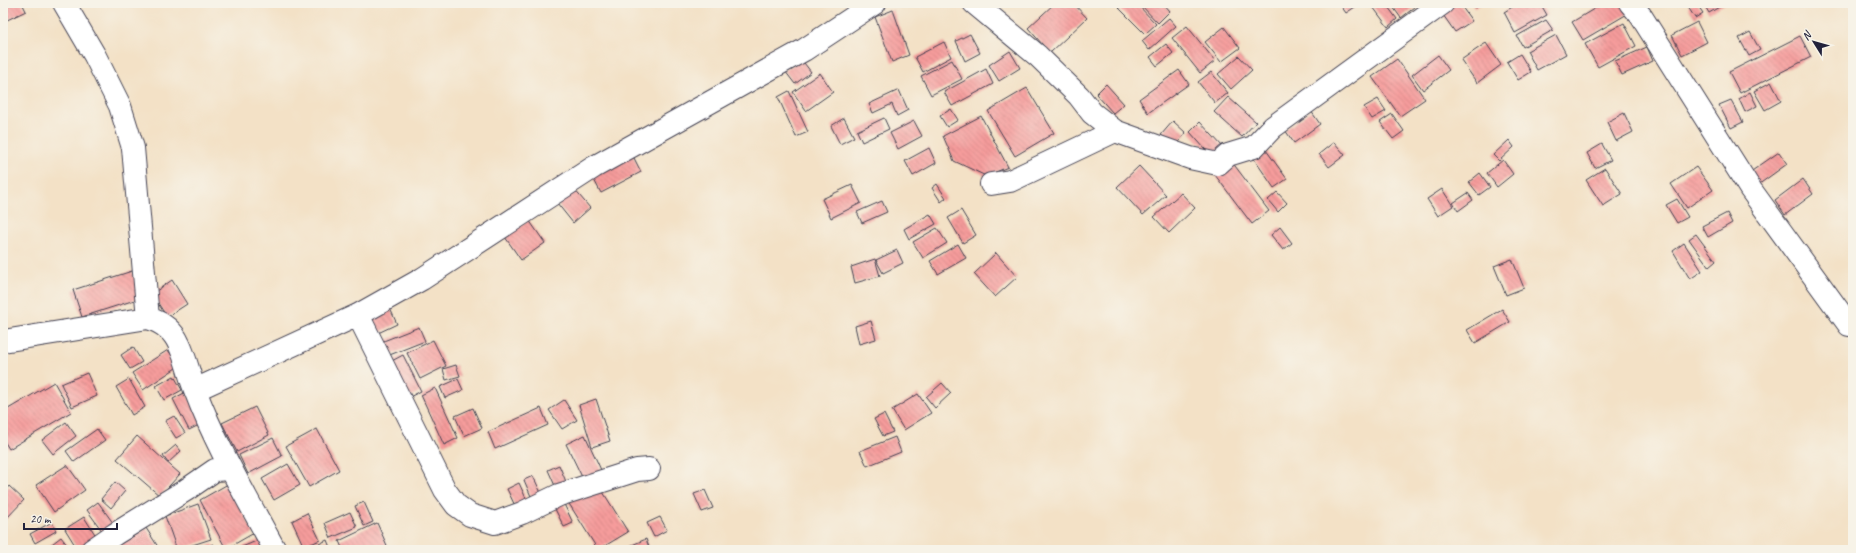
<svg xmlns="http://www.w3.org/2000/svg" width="1856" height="553" viewBox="0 0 1856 553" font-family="Caveat,sans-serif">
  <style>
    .building { fill: url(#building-back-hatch) }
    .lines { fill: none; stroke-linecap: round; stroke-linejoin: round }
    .street-casing { stroke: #413f50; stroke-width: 24 }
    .street { stroke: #fff; stroke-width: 22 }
  </style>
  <defs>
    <pattern id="building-back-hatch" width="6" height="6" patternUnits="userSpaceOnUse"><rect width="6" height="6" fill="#f69c9b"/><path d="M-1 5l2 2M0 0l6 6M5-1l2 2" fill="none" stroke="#c77f80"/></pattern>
  </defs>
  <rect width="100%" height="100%" fill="#f7f3e8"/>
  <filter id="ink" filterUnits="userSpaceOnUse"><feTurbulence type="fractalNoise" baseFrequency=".025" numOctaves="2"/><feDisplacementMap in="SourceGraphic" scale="8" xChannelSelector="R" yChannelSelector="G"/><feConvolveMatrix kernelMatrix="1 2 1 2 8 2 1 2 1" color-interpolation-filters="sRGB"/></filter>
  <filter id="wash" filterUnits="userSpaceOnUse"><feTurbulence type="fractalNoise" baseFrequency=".012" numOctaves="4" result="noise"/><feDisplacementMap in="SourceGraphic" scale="16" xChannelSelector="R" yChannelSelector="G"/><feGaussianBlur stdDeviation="0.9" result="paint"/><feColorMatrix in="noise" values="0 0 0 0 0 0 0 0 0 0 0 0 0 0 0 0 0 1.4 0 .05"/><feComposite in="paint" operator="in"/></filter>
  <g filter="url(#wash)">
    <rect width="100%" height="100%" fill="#f3e1c6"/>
    <g id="blocks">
      <path class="building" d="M 3,3 L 22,3 L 26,11 L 3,22 Z
        M 1055,3 L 1073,3 L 1087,18 L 1050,53 L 1028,28 Z
        M 1124,3 L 1136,3 L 1156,24 L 1145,34 L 1119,8 Z
        M 1139,3 L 1163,3 L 1170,11 L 1158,23 Z
        M 1339,3 L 1361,3 L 1346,13 Z
        M 1370,3 L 1385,3 L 1397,19 L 1388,27 Z
        M 1390,3 L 1420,3 L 1401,18 Z
        M 1455,3 L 1459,3 L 1472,21 L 1455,32 L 1441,12 Z
        M 1472,3 L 1482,3 L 1475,8 Z
        M 1519,3 L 1540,3 L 1547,15 L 1515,33 L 1504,12 Z
        M 1604,3 L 1623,3 L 1629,13 L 1583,40 L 1572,22 Z
        M 1694,3 L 1696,3 L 1703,13 L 1695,18 L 1688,7 Z
        M 1703,3 L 1726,3 L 1709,13 Z
        M 893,10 L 909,55 L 892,62 L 875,17 Z
        M 1169,18 L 1176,26 L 1149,50 L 1142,41 Z
        M 1546,20 L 1553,30 L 1523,47 L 1517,36 Z
        M 1697,22 L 1707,42 L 1682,55 L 1672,35 Z
        M 1624,23 L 1636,46 L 1598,67 L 1585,44 Z
        M 1187,26 L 1215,61 L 1200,73 L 1172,38 Z
        M 1224,27 L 1240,48 L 1221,62 L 1205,42 Z
        M 1750,32 L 1760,50 L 1749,56 L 1739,38 Z
        M 970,34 L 980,53 L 965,61 L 956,41 Z
        M 1556,35 L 1566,54 L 1537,70 L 1527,51 Z
        M 1800,36 L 1811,57 L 1740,93 L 1729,72 Z
        M 944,42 L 951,57 L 923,72 L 915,57 Z
        M 1486,43 L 1501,65 L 1477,83 L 1461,60 Z
        M 1166,44 L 1173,53 L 1157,66 L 1150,57 Z
        M 1647,47 L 1653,61 L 1622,75 L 1615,61 Z
        M 1010,51 L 1020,68 L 999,81 L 989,65 Z
        M 1520,54 L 1531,72 L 1518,80 L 1507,62 Z
        M 1438,55 L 1449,70 L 1423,90 L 1412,75 Z
        M 1239,56 L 1252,70 L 1231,89 L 1218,74 Z
        M 801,59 L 811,72 L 795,84 L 785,71 Z
        M 1397,59 L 1425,99 L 1400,116 L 1372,77 Z
        M 952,60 L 962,79 L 931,95 L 921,76 Z
        M 986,69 L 993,84 L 952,106 L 944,92 Z
        M 1179,70 L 1189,84 L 1148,113 L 1139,99 Z
        M 1211,72 L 1228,93 L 1215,103 L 1198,82 Z
        M 820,73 L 833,92 L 806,111 L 793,92 Z
        M 1771,82 L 1781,101 L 1765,110 L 1754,91 Z
        M 1106,84 L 1124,104 L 1113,113 L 1096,94 Z
        M 1027,88 L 1054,133 L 1015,156 L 988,111 Z
        M 899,90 L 908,110 L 897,116 L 892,104 L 873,113 L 869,104 Z
        M 789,91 L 808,132 L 796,137 L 778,97 Z
        M 1750,92 L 1757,106 L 1745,112 L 1739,99 Z
        M 1228,97 L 1256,122 L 1242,137 L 1214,112 Z
        M 1378,99 L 1386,111 L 1372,119 L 1364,107 Z
        M 1731,100 L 1743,122 L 1731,128 L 1719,105 Z
        M 951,109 L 958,120 L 947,127 L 940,116 Z
        M 1311,111 L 1320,124 L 1294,143 L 1285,130 Z
        M 1624,113 L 1633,132 L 1616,141 L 1607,122 Z
        M 1392,114 L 1404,131 L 1393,139 L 1380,122 Z
        M 981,116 L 1008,167 L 986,176 L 954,161 L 943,136 Z
        M 844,118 L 854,137 L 840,144 L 831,126 Z
        M 884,118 L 889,129 L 862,142 L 857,131 Z
        M 914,121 L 922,136 L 898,149 L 890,133 Z
        M 1173,121 L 1186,133 L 1175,146 L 1161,135 Z
        M 1200,122 L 1223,147 L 1212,157 L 1190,132 Z
        M 1509,140 L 1514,147 L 1499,161 L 1493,155 Z
        M 1334,142 L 1345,155 L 1329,167 L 1319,154 Z
        M 1602,144 L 1611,160 L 1595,168 L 1587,153 Z
        M 929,148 L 936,163 L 913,176 L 905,161 Z
        M 1266,150 L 1287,179 L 1274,188 L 1254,159 Z
        M 1779,152 L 1787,164 L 1758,185 L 1749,173 Z
        M 632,154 L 641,172 L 601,193 L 592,176 Z
        M 1503,160 L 1513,174 L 1497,187 L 1487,173 Z
        M 1232,162 L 1269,211 L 1252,224 L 1215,175 Z
        M 1139,166 L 1166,195 L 1143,215 L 1117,187 Z
        M 1696,167 L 1713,190 L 1687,208 L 1671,184 Z
        M 1605,168 L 1622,194 L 1603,206 L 1586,180 Z
        M 1480,173 L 1490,187 L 1479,195 L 1469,182 Z
        M 1803,179 L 1813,194 L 1785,215 L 1775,200 Z
        M 937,184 L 946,198 L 941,202 L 932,188 Z
        M 852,185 L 861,203 L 831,218 L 822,199 Z
        M 574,189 L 590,208 L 573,223 L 557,203 Z
        M 1442,189 L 1453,206 L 1438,216 L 1427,199 Z
        M 1277,192 L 1287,203 L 1278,212 L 1268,200 Z
        M 1181,193 L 1195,208 L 1169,233 L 1154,217 Z
        M 1468,193 L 1473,200 L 1458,211 L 1453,203 Z
        M 1677,199 L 1688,217 L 1677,223 L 1666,205 Z
        M 882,201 L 887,212 L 862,223 L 857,212 Z
        M 961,210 L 976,235 L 963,243 L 948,218 Z
        M 1727,213 L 1732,223 L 1708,237 L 1702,226 Z
        M 930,214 L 936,224 L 909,239 L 904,229 Z
        M 529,220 L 545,243 L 521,260 L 505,237 Z
        M 1280,227 L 1292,243 L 1283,250 L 1271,235 Z
        M 937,228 L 947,243 L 923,258 L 913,242 Z
        M 1696,234 L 1716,261 L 1709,267 L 1689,239 Z
        M 1684,243 L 1702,271 L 1690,279 L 1673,251 Z
        M 958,244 L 966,258 L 938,274 L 930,261 Z
        M 897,250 L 903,263 L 883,273 L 876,260 Z
        M 996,253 L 1017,277 L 995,297 L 974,274 Z
        M 875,259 L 880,276 L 855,283 L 851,267 Z
        M 1512,259 L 1524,288 L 1506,295 L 1494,266 Z
        M 132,271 L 141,298 L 82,317 L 73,290 Z
        M 172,280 L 187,304 L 167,317 L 152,294 Z
        M 388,304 L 397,324 L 376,334 L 366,314 Z
        M 1502,309 L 1510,322 L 1475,343 L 1467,330 Z
        M 871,321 L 876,339 L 859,344 L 855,326 Z
        M 419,327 L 425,341 L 387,356 L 381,342 Z
        M 433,340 L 446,366 L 420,379 L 407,353 Z
        M 133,347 L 142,362 L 130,369 L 121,355 Z
        M 168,350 L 179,366 L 143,390 L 132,373 Z
        M 403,355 L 421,391 L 406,399 L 388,363 Z
        M 456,365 L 460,376 L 446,380 L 443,369 Z
        M 87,373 L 97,396 L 72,407 L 61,384 Z
        M 174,376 L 182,390 L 164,400 L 156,386 Z
        M 129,379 L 145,407 L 132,415 L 116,387 Z
        M 458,379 L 463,390 L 445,398 L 440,387 Z
        M 54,382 L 71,412 L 9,449 L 3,439 L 3,412 Z
        M 942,383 L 951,393 L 935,408 L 926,397 Z
        M 435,388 L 458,438 L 444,445 L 421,395 Z
        M 186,392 L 203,423 L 189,430 L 173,399 Z
        M 918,394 L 931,413 L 904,430 L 892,410 Z
        M 596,399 L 610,441 L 592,447 L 579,405 Z
        M 564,400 L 577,420 L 562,429 L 549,410 Z
        M 255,407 L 269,435 L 237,452 L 222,423 Z
        M 473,408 L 482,428 L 464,436 L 455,416 Z
        M 541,408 L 548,425 L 495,449 L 488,432 Z
        M 884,414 L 893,432 L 883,436 L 874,419 Z
        M 174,416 L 185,433 L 176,438 L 165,421 Z
        M 66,422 L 76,436 L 53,454 L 42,440 Z
        M 97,429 L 105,440 L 74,462 L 66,451 Z
        M 317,429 L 339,470 L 309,487 L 286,446 Z
        M 585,435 L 601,470 L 583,479 L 566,444 Z
        M 137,436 L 180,474 L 160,496 L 117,459 Z
        M 895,437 L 901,452 L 867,466 L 860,451 Z
        M 273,438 L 282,456 L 248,474 L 239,455 Z
        M 176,445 L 181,451 L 168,463 L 163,456 Z
        M 288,464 L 300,485 L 274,500 L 262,479 Z
        M 67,465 L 85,490 L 54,512 L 36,485 Z
        M 559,465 L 567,484 L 556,488 L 548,470 Z
        M 533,476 L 543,497 L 533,501 L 524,480 Z
        M 115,482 L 125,491 L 111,508 L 101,499 Z
        M 519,483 L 529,505 L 517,510 L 507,489 Z
        M 228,484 L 254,533 L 226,549 L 200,500 Z
        M 598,484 L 628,532 L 598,550 L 568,502 Z
        M 9,486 L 24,500 L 5,520 L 3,518 L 3,493 Z
        M 705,490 L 713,508 L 702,512 L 694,494 Z
        M 98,502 L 116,527 L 105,535 L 87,510 Z
        M 364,502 L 373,522 L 364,526 L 355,506 Z
        M 563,502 L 573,523 L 564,527 L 554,507 Z
        M 198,504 L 211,539 L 177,550 L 165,516 Z
        M 350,512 L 357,527 L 331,538 L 325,523 Z
        M 307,513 L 320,540 L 304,547 L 292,521 Z
        M 84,517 L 98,539 L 78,550 L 65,529 Z
        M 660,517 L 667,530 L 654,537 L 647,523 Z
        M 52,522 L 56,531 L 35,543 L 30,534 Z
        M 377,523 L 389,550 L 343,550 L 339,541 Z
        M 146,528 L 160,550 L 119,550 L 117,546 Z
        M 61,537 L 71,550 L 44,550 Z
        M 261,539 L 265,550 L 235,550 Z
        M 646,539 L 650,550 L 626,550 L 625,548 Z
        M 327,540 L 331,550 L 307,550 Z
        M 213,544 L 216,550 L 200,550 Z"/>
    </g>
  </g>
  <g filter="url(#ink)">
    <use href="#blocks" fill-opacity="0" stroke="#413f50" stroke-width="1"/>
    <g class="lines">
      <defs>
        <path id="street" d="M 64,3 L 95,56 L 120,106 L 133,148 L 148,318
          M 974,3 L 1038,56 L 1079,96 L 1092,113 L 1115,131 L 1190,158 L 1218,164 L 1228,155 L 1254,147 L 1273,127 L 1443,3
          M 1630,3 L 1641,16 L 1751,190 L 1849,325
          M 991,184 L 1010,181 L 1115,131
          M 358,315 L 445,490 L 456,505 L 470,515 L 495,523 L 522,513 L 559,495 L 637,470 L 649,469
          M 3,341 L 148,318 C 161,322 173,330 179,344 C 186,358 189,375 195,390 C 216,446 247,498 275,550
          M 195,390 L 358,315 L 422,279 L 594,167 L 804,50 L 875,3
          M 92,550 L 115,534 L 186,490 L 215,470 L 231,469"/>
      </defs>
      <use href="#street" class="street-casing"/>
      <use href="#street" class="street"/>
    </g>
  </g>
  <rect width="1856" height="553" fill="none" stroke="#f7f3e8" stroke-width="16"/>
  <g transform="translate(1814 42) rotate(307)" stroke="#f7f3e8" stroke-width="3" paint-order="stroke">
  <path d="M0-3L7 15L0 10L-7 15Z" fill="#22223b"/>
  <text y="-6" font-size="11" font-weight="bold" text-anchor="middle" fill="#22223b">N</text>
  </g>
  <path d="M24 523v6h93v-6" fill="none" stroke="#22223b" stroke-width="2"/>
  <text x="30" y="523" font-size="12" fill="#22223b" stroke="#f7f3e8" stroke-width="3" paint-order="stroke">20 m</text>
</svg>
